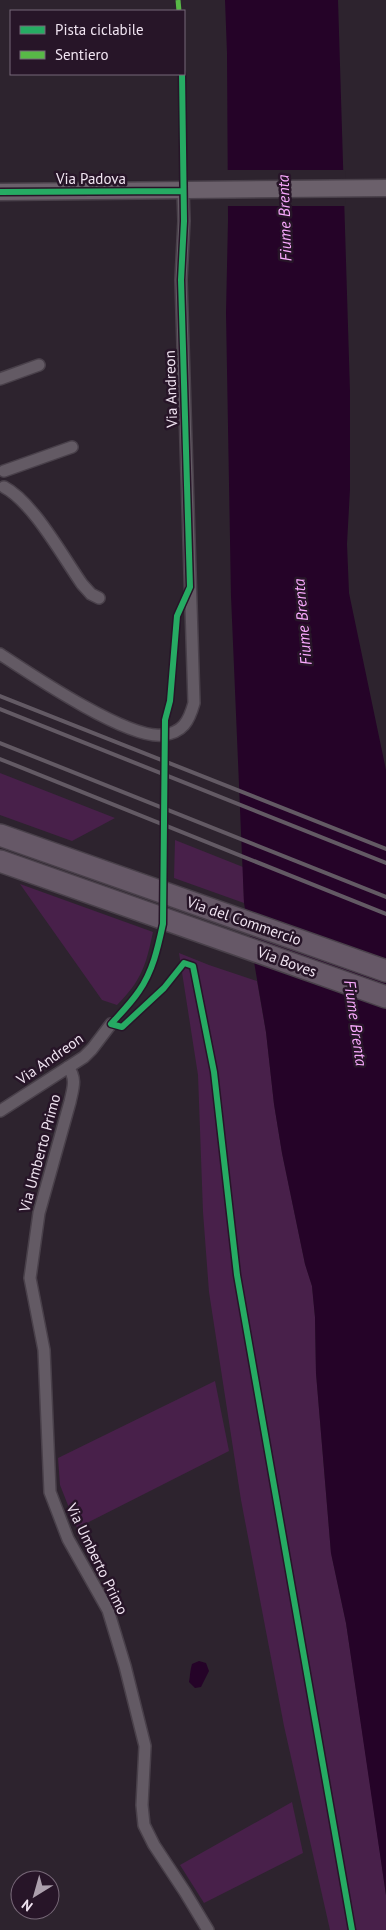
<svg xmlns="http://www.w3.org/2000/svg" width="386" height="1930" viewBox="0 0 386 1930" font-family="'PT Sans',sans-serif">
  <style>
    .green { fill: #48204a }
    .water { fill: #250328 }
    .pier { fill: #2d232e }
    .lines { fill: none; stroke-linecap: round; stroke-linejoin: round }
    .street-casing { stroke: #49404a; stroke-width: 14 }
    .secondary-casing { stroke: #49404a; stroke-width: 19 }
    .highway-casing { stroke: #49404a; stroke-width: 24 }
    .street { stroke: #635a64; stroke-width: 11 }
    .secondary { stroke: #6b606b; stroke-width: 16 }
    .highway { stroke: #665867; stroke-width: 21 }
    .rail { stroke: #635a64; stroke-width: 4 }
    .quiet { stroke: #58b947; stroke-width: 5; stroke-dasharray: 10 5; stroke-linecap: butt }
    .cycleway-casing { stroke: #271528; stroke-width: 9 }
    .cycleway { stroke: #26ab63; stroke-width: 6 }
    .labels { text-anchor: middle; stroke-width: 5; stroke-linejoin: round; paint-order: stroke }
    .street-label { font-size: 15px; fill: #f0e4f1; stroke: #271528 }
    .water-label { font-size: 16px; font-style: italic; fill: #fbabff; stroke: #271528 }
  </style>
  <rect width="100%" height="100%" fill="#2d232e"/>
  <path class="green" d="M 0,773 L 115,818 L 72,841 L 0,815 Z
    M 175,840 L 243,867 L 244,903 L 174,878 Z
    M 20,884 L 153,932 C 146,965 142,980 117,1005 L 102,1000 Z
    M 179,953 L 209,965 L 257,981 L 266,1032 L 274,1104 L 282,1153 L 305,1264 L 312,1286 L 315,1317 L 316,1373 L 331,1553 L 346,1623 L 372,1797 L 386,1895 L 386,1930 L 330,1930 L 284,1726 L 241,1500 L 209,1292 L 203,1212 L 198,1075 Z
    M 215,1381 L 229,1451 L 77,1528 L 60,1485 L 58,1458 Z
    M 292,1802 L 303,1853 L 204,1903 L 180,1865 Z"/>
  <path class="water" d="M 225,0 L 338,0 L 350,392 L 350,489 L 347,544 L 349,593 L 386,770 L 386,1895 L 346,1623 L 331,1553 L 316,1373 L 315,1317 L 312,1286 L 305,1264 L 282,1153 L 274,1104 L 266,1032 L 244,903 L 231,596 L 226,313 L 228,220 L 227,53 Z
    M 199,1661 L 206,1663 L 209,1671 L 201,1687 L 195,1688 L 189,1682 C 190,1677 190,1670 192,1664 Z"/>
  <path class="pier" d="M 225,170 L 345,170 L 346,206 L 225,206 Z"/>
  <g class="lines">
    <defs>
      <path id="street" d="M 0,379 L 39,365
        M 4,471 L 72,447
        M 4,487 C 33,502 63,557 82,584 L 91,594 L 99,598
        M 0,654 C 32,675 127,739 162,735 C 183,733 189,721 194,703 L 181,280 L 184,221 L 183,191
        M 68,1067 C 77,1079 73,1088 70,1102 L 39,1213 L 30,1278 L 44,1350 L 50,1492 L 68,1539 L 108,1610 L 125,1666 L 145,1746 L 142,1805 L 144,1825 L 154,1845 L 185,1892 L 208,1930
        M 0,1111 L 84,1057 L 92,1049 L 111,1024"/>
      <path id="secondary" d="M 0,192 L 386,188"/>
      <path id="highway" d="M 0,835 L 386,971
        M 0,861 L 386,997"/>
    </defs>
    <use href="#street" class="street-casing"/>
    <use href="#secondary" class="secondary-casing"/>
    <use href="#highway" class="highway-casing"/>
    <use href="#street" class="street"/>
    <use href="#secondary" class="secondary"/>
    <use href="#highway" class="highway"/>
    <path class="rail" d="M 0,696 L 386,849
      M 0,709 L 386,863
      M 0,743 L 386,897
      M 0,759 L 386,914"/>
    <path class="quiet" d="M 178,0 L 179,11"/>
    <defs>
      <path id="cycleway" d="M 182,74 L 184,221 L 181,280 L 190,587 L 177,616 L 170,701 L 165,720 L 163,924 C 158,947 153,971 139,991 C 131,1003 121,1013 111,1024 L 122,1027 L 164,988 L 184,963 L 193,966 L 214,1072 L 237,1275 L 352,1930
        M 0,192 L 183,191"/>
    </defs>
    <use href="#cycleway" class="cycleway-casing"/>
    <use href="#cycleway" class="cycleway"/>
  </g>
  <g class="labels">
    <g class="street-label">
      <text x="91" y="184">Via Padova</text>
      <text transform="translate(171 389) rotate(-92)" y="5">Via Andreon</text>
      <text transform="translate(244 921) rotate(19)" y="5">Via del Commercio</text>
      <text transform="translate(287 962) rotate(20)" y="5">Via Boves</text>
      <text transform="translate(50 1059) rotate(-35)" y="5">Via Andreon</text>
      <text transform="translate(40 1153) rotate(-75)" y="5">Via Umberto Primo</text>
      <text transform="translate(97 1559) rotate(64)" y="5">Via Umberto Primo</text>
    </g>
    <g class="water-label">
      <text transform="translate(284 218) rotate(-92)" y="6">Fiume Brenta</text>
      <text transform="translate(302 622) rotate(-95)" y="6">Fiume Brenta</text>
      <text transform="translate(356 1023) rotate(82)" y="6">Fiume Brenta</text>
    </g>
  </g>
  <rect x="10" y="10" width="175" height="65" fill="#271528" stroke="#776878"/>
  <rect x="20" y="26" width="25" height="8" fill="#26ab63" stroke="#776878"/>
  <text x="55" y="35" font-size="15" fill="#f0e4f1">Pista ciclabile</text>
  <rect x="20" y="51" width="25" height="8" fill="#58b947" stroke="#776878"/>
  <text x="55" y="60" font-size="15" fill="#f0e4f1">Sentiero</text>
  <g transform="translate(35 1895) rotate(217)"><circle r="24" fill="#271528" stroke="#776878"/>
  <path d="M0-4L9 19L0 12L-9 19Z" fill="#aca0ad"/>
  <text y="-8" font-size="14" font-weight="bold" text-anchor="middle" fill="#f0e4f1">N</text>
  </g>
</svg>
